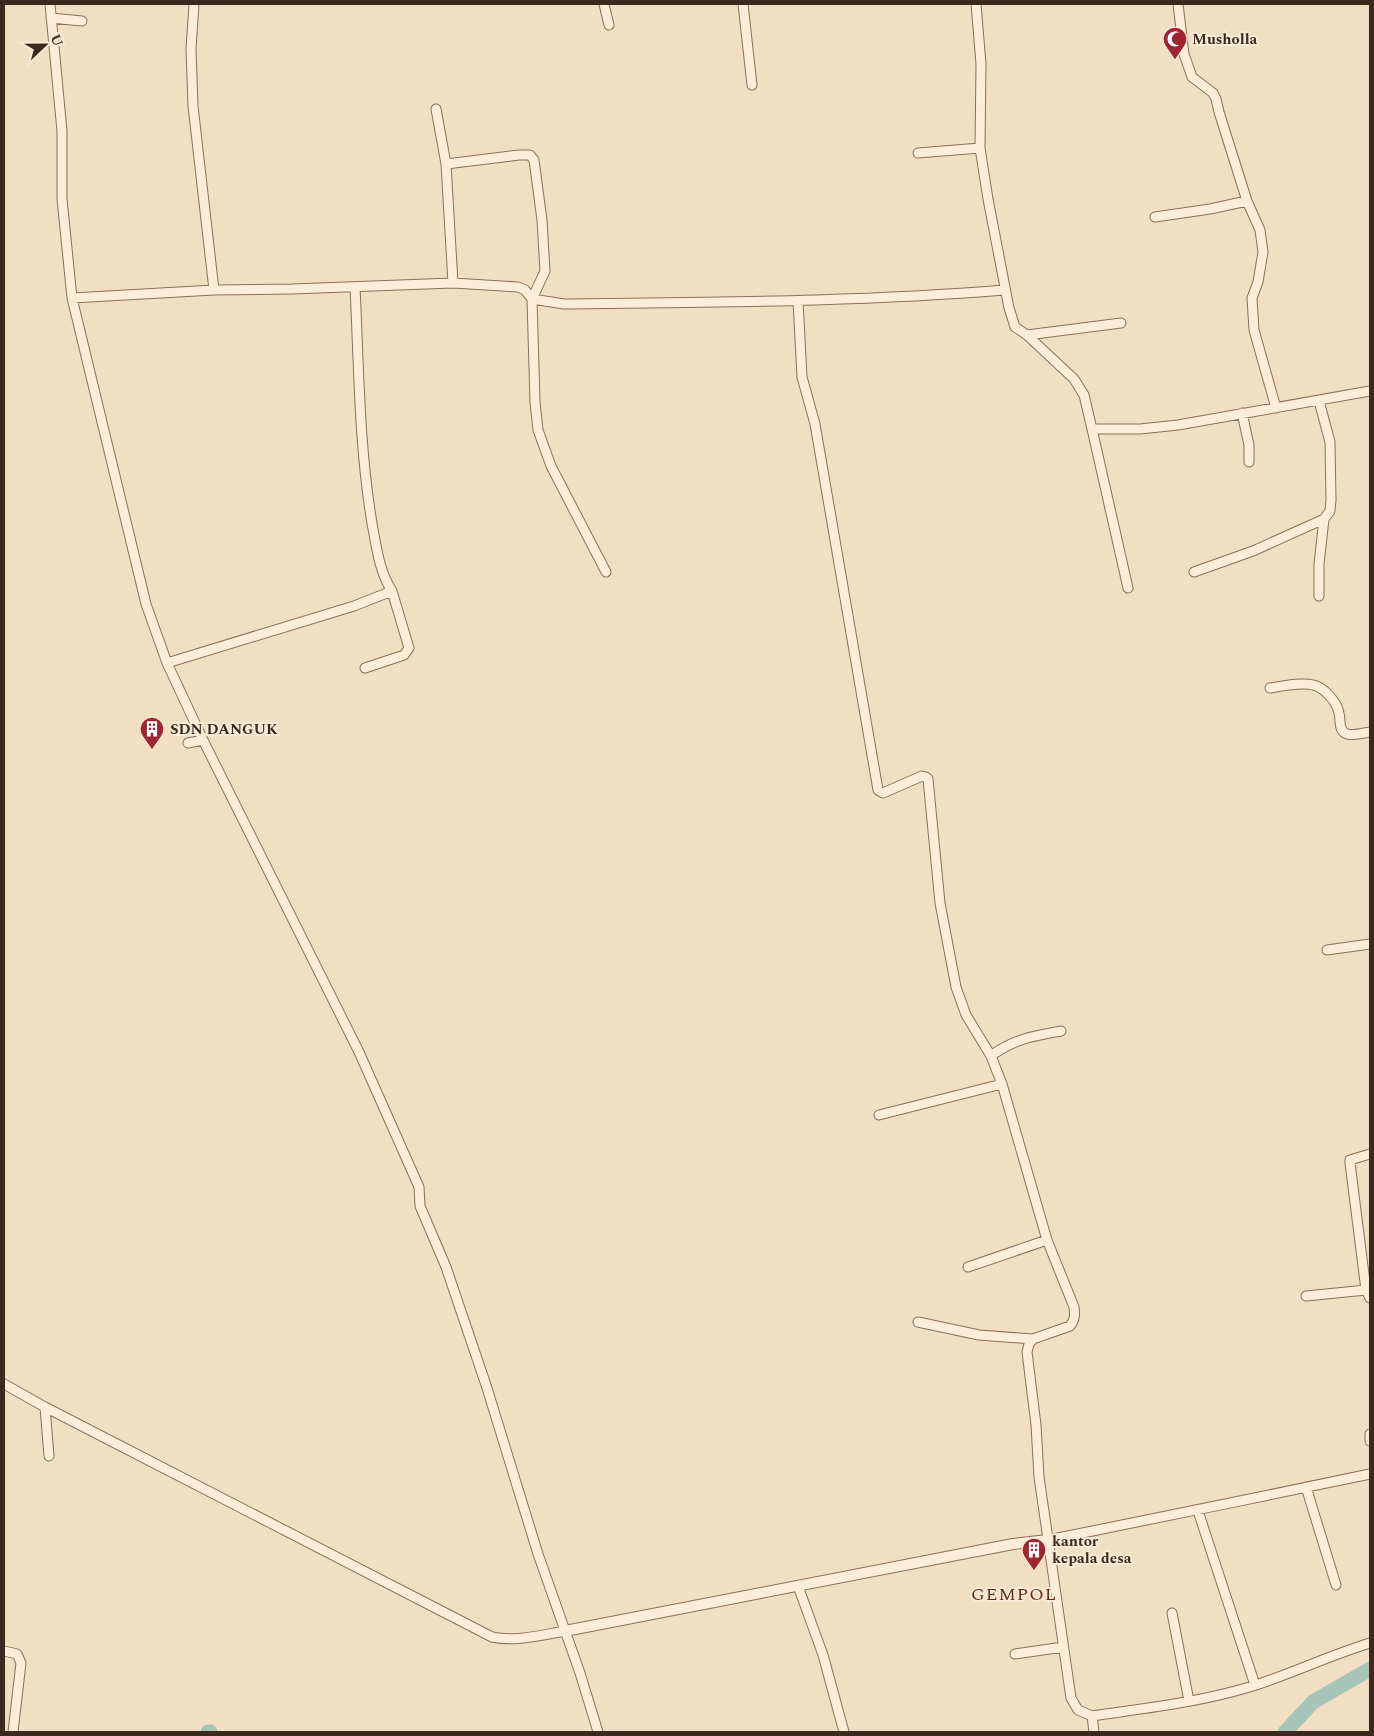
<svg xmlns="http://www.w3.org/2000/svg" width="1374" height="1736" viewBox="0 0 1374 1736" font-family="Spectral,serif">
  <style>
    .lines { fill: none; stroke-linecap: round; stroke-linejoin: round }
    .river { stroke: #a6c4b8; stroke-width: 15 }
    .minor-casing { stroke: #8d6f59; stroke-width: 11 }
    .tertiary-casing { stroke: #8d6f59; stroke-width: 12 }
    .minor { stroke: #fbedd7; stroke-width: 9 }
    .tertiary { stroke: #fbedd7; stroke-width: 10 }
    .labels { text-anchor: middle; stroke-width: 4; stroke-linejoin: round; paint-order: stroke }
    .poi-label { font-size: 15px; font-weight: bold; fill: #3c291e; stroke: #f8ead4; text-anchor: start }
    .quarter-label { font-size: 18px; letter-spacing: 1px; fill: #6b231a; stroke: #f8ead4 }
  </style>
  <rect width="100%" height="100%" fill="#f1dfc3"/>
  <g class="lines">
    <path class="river" d="M 208,1732 L 210,1732
      M 1285,1732 L 1313,1702 L 1370,1669"/>
    <defs>
      <path id="minor" d="M 50,4 L 62,131 L 62,199 L 72,298 L 146,604 L 167,663 L 203,740 L 359,1052 L 419,1187 L 420,1206 L 446,1267 L 487,1388 L 538,1554 L 580,1673 L 598,1732
        M 194,4 L 191,49 L 193,106 L 214,290
        M 604,4 L 609,25
        M 743,4 L 752,85
        M 976,4 L 981,64 L 980,148 L 988,199 L 1009,308 L 1015,327 L 1027,335 L 1074,379 L 1084,395 L 1092,429 L 1140,429 L 1178,425 L 1370,391
        M 1178,4 L 1184,54 L 1192,77 L 1213,93 L 1216,99 L 1219,112 L 1247,201 L 1260,230 L 1263,252 L 1258,282 L 1252,298 L 1254,330 L 1276,408
        M 51,18 L 82,21
        M 436,109 L 446,164 L 453,283
        M 918,153 L 980,148
        M 446,164 L 519,155 L 530,155 L 534,160 L 542,220 L 545,271 L 532,299 L 535,402 L 538,430 L 551,466 L 606,572
        M 1155,217 L 1210,209 L 1247,201
        M 72,298 L 214,290 L 292,289 L 453,283 L 518,287 L 525,290 L 532,299 L 564,304 C 711,302 858,302 1004,290
        M 798,301 L 802,377 L 815,424 L 878,790 L 883,793 L 922,776 L 926,777 L 928,779 L 940,903 L 956,987 L 966,1015 L 991,1056 L 1002,1084 L 1047,1240 L 1074,1307 C 1075,1315 1075,1320 1070,1326 L 1033,1339 L 1029,1344 L 1027,1352 L 1036,1425 L 1039,1477 L 1071,1698 L 1078,1710 L 1092,1716 L 1094,1732
        M 1027,335 L 1121,323
        M 1242,413 L 1249,445 L 1249,462
        M 1092,429 L 1128,588
        M 1194,572 L 1253,551 L 1324,519 L 1330,511 L 1331,500 L 1330,442 L 1319,401
        M 1319,596 L 1319,564 L 1324,519
        M 167,663 L 354,606 L 392,591 C 380,573 377,550 373,529 C 359,450 359,368 355,287
        M 365,668 L 404,655 L 409,648 L 392,591
        M 1270,688 C 1283,686 1300,682 1313,685 C 1324,687 1337,702 1339,713 C 1341,720 1338,731 1347,734 C 1353,736 1363,733 1370,732
        M 188,743 L 203,740
        M 1327,950 L 1370,944
        M 991,1056 C 1013,1039 1034,1036 1061,1031
        M 879,1115 L 1002,1084
        M 1370,1154 L 1350,1160 L 1350,1163 L 1366,1290 L 1370,1298
        M 968,1267 L 1047,1240
        M 1306,1296 L 1366,1290
        M 918,1322 L 979,1335 L 1033,1339
        M 4,1384 L 45,1407 L 492,1637 C 516,1642 541,1635 565,1631
        M 45,1407 L 49,1456
        M 1370,1434 L 1370,1441
        M 1306,1487 L 1336,1585
        M 1198,1511 L 1255,1685
        M 1048,1540 C 1155,1519 1263,1496 1370,1474
        M 798,1586 L 823,1655 L 844,1732
        M 1172,1613 L 1189,1701
        M 4,1651 L 17,1654 L 21,1663 L 13,1732
        M 1015,1654 L 1063,1647
        M 1092,1716 C 1146,1708 1203,1702 1256,1685 C 1295,1672 1331,1655 1370,1643"/>
      <path id="tertiary" d="M 565,1631 L 1013,1544 L 1048,1540"/>
    </defs>
    <use href="#minor" class="minor-casing"/>
    <use href="#tertiary" class="tertiary-casing"/>
    <use href="#minor" class="minor"/>
    <use href="#tertiary" class="tertiary"/>
  </g>
  <defs>
    <symbol id="mosque-pin" viewBox="-11 -11 22 30"><path d="M0 17L-7.5 6A9.5 9.5 0 1 1 7.5 6Z" fill="#9f2532" stroke="#f8ead4"/><path d="M3.5-4.9A6 6 0 1 0 3.5 4.9A5 5 0 1 1 3.5-4.9Z" fill="#fff"/></symbol>
    <symbol id="building-pin" viewBox="-11 -11 22 30"><path d="M0 17L-7.5 6A9.5 9.5 0 1 1 7.5 6Z" fill="#9f2532" stroke="#f8ead4"/><path d="M-4-6H4V6H1V3H-1V6H-4ZM-2.5-4.3h1.7v1.8h-1.7ZM.8-4.3h1.7v1.8H.8ZM-2.5-1h1.7V.8h-1.7ZM.8-1h1.7V.8H.8Z" fill="#fff"/></symbol>
  </defs>
  <g fill-rule="evenodd">
    <use href="#mosque-pin" x="1161" y="25" width="28" height="38"/>
    <use href="#building-pin" x="138" y="715" width="28" height="38"/>
    <use href="#building-pin" x="1020" y="1536" width="28" height="38"/>
  </g>
  <g class="labels">
    <g class="poi-label">
      <text x="1192" y="44">Musholla</text>
      <text x="170" y="734">SDN DANGUK</text>
      <text x="1052" y="1546">kantor<tspan x="1052" dy="17">kepala desa</tspan></text>
    </g>
    <g class="quarter-label">
      <text x="1014" y="1600">GEMPOL</text>
    </g>
  </g>
  <rect width="1374" height="1736" fill="none" stroke="#3c291e" stroke-width="10"/>
  <g transform="translate(45 45) rotate(68)" stroke="#f8ead4" stroke-width="4" paint-order="stroke">
  <path d="M0-4L9 19L0 12L-9 19Z" fill="#3c291e"/>
  <text y="-8" font-size="14" font-weight="bold" text-anchor="middle" fill="#3c291e">U</text>
  </g>
</svg>
